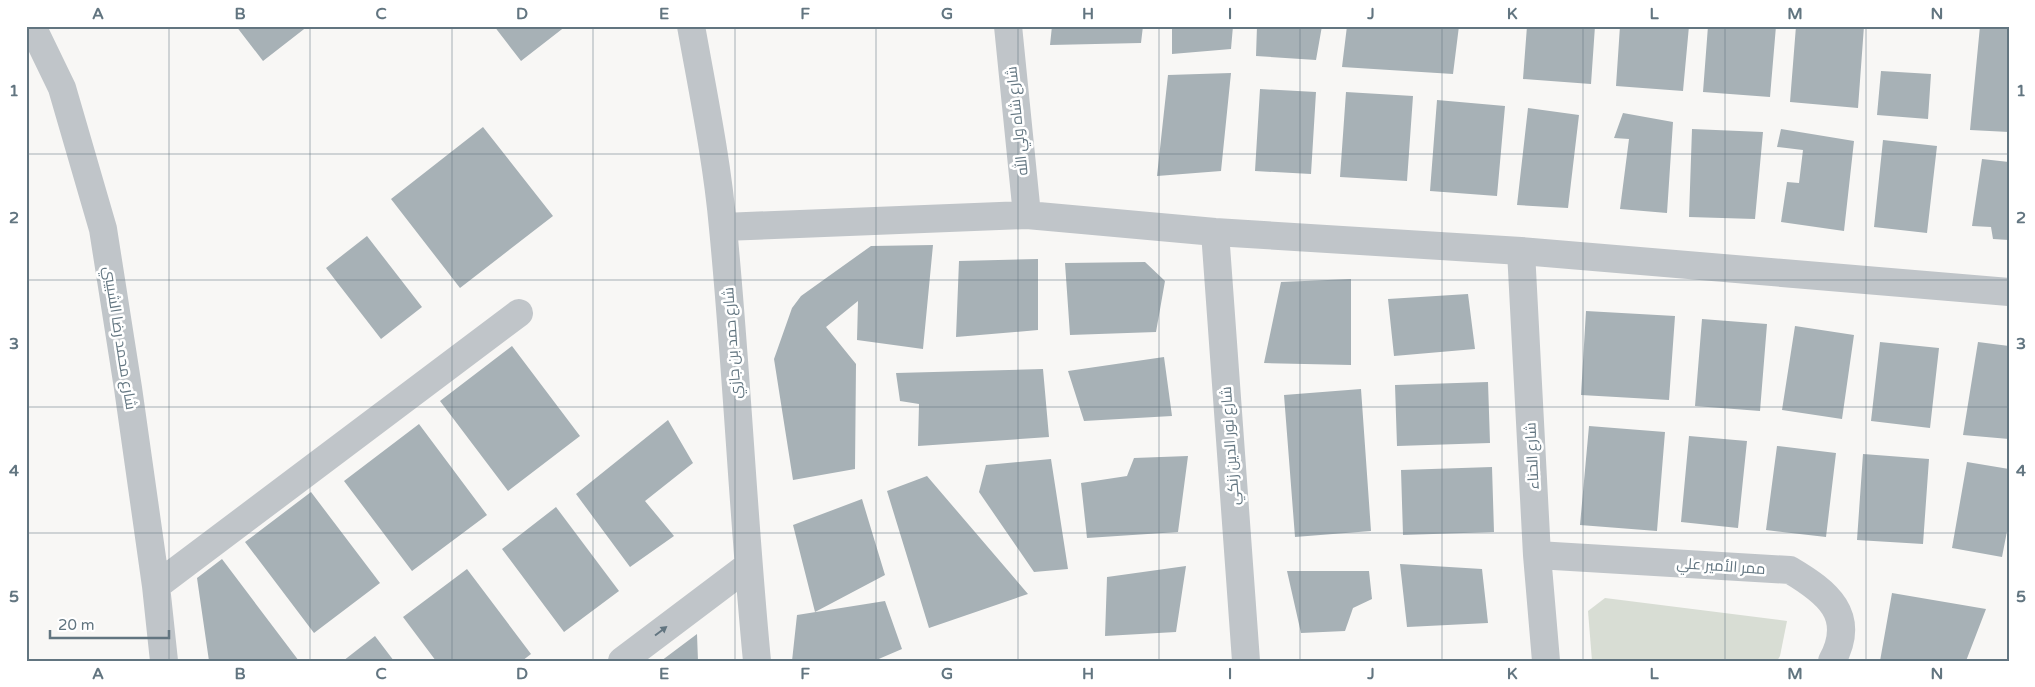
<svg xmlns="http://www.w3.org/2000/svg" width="2035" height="687" viewBox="0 0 2035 687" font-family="'Varela Round',Cairo,sans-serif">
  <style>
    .green { fill: #d8ddd4 }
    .building { fill: #a7b1b6 }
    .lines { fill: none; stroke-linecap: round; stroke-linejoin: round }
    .minor { stroke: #c0c5c9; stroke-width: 28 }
    .oneway { fill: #627580 }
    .grid { fill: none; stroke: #627580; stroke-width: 1; stroke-opacity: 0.55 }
    .labels { text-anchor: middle; stroke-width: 5; stroke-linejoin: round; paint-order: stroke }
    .street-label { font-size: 15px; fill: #627580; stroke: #fff }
    .neatline { fill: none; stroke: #627580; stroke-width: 2 }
    .grid-label { font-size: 16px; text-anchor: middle; font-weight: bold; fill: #627580 }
  </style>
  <rect width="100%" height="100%" fill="#f8f7f5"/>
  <path class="green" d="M 1605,598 L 1787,621 L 1780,656 L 1777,661 L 1592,661 L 1588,611 Z"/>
  <path class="building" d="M 236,26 L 308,26 L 263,61 Z
    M 494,26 L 566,26 L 521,61 Z
    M 1052,26 L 1143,26 L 1141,43 L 1050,45 Z
    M 1172,26 L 1233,26 L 1231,49 L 1172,54 Z
    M 1257,26 L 1322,26 L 1316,60 L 1256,56 Z
    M 1347,26 L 1459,26 L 1453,74 L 1342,67 Z
    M 1527,26 L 1595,26 L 1591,84 L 1523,79 Z
    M 1620,26 L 1689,26 L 1683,91 L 1616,86 Z
    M 1708,26 L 1776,26 L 1770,97 L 1703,92 Z
    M 1796,26 L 1864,26 L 1858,108 L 1790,102 Z
    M 1980,26 L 2009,26 L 2009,132 L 1970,130 Z
    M 1881,71 L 1931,74 L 1928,119 L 1877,115 Z
    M 1231,73 L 1221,171 L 1157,176 L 1168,75 Z
    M 1260,89 L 1316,92 L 1311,174 L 1255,171 Z
    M 1346,92 L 1413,96 L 1407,181 L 1340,177 Z
    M 1437,100 L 1505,106 L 1497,196 L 1430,191 Z
    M 1528,108 L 1579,115 L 1568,208 L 1517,205 Z
    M 1623,113 L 1673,122 L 1667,213 L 1620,209 L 1629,139 L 1614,138 Z
    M 483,127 L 553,216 L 460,288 L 391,199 Z
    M 1692,129 L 1763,132 L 1755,219 L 1689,217 Z
    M 1781,129 L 1854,141 L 1844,231 L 1781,222 L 1787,182 L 1799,183 L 1803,150 L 1777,147 Z
    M 1883,140 L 1937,146 L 1927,233 L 1874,227 Z
    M 1982,159 L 2009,162 L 2009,240 L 1993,239 L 1991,227 L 1972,226 Z
    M 367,236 L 422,307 L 381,339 L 326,268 Z
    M 933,245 L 923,349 L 857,340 L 858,301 L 826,327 L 856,364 L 855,469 L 793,480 L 774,359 L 792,308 L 801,296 L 871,246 Z
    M 1038,259 L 1038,330 L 956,337 L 959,261 Z
    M 1145,262 L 1165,281 L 1156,332 L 1070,335 L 1065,263 Z
    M 1351,279 L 1351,365 L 1264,363 L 1281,282 Z
    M 1468,294 L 1475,349 L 1394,356 L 1388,299 Z
    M 1586,311 L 1675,316 L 1669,400 L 1581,395 Z
    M 1702,319 L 1767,324 L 1760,411 L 1695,406 Z
    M 1795,326 L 1854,335 L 1842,419 L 1782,410 Z
    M 1880,342 L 1939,348 L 1930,428 L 1871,421 Z
    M 1978,342 L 2009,346 L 2009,439 L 1963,435 Z
    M 512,346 L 580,436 L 508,491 L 440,401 Z
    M 1164,357 L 1172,416 L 1084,421 L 1068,371 Z
    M 1043,369 L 1049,437 L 918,446 L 919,404 L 900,401 L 896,373 Z
    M 1488,382 L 1490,443 L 1397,446 L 1395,385 Z
    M 1361,389 L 1371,531 L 1295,537 L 1284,395 Z
    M 668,420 L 693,463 L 645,501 L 674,536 L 630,567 L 576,494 Z
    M 419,424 L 487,515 L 412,571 L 344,481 Z
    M 1589,426 L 1665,432 L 1657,531 L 1580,525 Z
    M 1689,436 L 1747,441 L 1738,528 L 1681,522 Z
    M 1777,446 L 1836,453 L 1826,537 L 1766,530 Z
    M 1863,454 L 1929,459 L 1923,544 L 1857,540 Z
    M 1188,456 L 1178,532 L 1087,538 L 1081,483 L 1127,476 L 1134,458 Z
    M 1051,459 L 1068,569 L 1034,572 L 979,492 L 986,465 Z
    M 1967,462 L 2009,469 L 2009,521 L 2002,557 L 1952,548 Z
    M 1492,467 L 1494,532 L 1403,535 L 1401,470 Z
    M 927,476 L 1028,594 L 929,628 L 887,491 Z
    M 311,492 L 380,583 L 314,633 L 245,542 Z
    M 862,499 L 885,575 L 815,612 L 793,525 Z
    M 556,507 L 619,591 L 564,632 L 502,549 Z
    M 222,559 L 299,661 L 209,661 L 197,578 Z
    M 1400,564 L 1482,569 L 1488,623 L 1407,627 Z
    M 1186,566 L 1176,632 L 1105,636 L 1107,577 Z
    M 467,569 L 531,654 L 522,661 L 436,661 L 403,617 Z
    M 1287,571 L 1369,571 L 1372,599 L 1353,608 L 1345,631 L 1301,633 Z
    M 1892,593 L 1986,609 L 1966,661 L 1880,661 Z
    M 885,601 L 902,649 L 874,661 L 792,661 L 797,615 Z
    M 697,634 L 698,661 L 661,661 Z
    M 375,636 L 394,661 L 343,661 Z"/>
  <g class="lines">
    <path class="minor" d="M 32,26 L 62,88 L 103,229 L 128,388 L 156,586 L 164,661
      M 691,26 C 703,93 717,160 723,228 C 737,372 743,517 757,661
      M 1008,26 L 1027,215
      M 723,227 L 1027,215 L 1215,232 L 1521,251 L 2009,292
      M 1215,232 L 1246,661
      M 1521,251 L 1537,555 L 1546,661
      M 1537,555 L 1790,570 C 1827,592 1857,615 1832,661
      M 156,586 L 519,313
      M 622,661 L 748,566"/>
  </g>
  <defs><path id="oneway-solid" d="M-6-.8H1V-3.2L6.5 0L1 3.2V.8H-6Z" transform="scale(1.25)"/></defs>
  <use class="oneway" href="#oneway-solid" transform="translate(661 631) rotate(-37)"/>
  <path class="grid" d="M 169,26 L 169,661M 310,26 L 310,661M 452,26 L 452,661M 593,26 L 593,661M 735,26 L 735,661M 876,26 L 876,661M 1018,26 L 1018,661M 1159,26 L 1159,661M 1300,26 L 1300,661M 1442,26 L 1442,661M 1583,26 L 1583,661M 1725,26 L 1725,661M 1866,26 L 1866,661M 26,154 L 2009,154M 26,280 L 2009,280M 26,407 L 2009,407M 26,533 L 2009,533"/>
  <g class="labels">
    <g class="street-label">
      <text transform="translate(1017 121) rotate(-96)" y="5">شارع شاه ولي الله</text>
      <text transform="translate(120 338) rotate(81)" y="5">شارع محمد رضا الشبيبي</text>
      <text transform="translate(732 343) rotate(-94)" y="5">شارع حمد بن جازي</text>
      <text transform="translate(1230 446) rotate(-94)" y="5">شارع نور الدين زنكي</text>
      <text transform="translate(1532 456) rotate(-93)" y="5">شارع الحناء</text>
      <text transform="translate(1721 566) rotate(4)" y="5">ممر الأمير علي</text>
    </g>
  </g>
  <rect width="2035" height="687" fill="none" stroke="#ffffff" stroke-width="55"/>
  <path d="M50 630v8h119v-8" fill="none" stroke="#627580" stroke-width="2.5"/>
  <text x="58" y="630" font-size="15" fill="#627580" stroke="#ffffff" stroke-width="4" paint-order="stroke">20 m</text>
  <rect x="28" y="28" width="1980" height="632" class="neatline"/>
  <g class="grid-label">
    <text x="98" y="19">A</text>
    <text x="240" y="19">B</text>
    <text x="381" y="19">C</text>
    <text x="522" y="19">D</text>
    <text x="664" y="19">E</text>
    <text x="805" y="19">F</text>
    <text x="947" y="19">G</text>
    <text x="1088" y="19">H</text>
    <text x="1230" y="19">I</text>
    <text x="1371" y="19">J</text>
    <text x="1512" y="19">K</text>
    <text x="1654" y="19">L</text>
    <text x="1795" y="19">M</text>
    <text x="1937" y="19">N</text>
    <text x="14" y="96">1</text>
    <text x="2021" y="96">1</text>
    <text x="14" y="223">2</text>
    <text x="2021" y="223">2</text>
    <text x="14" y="349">3</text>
    <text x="2021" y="349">3</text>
    <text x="14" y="476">4</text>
    <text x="2021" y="476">4</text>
    <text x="14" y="602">5</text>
    <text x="2021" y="602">5</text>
    <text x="98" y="679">A</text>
    <text x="240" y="679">B</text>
    <text x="381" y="679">C</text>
    <text x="522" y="679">D</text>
    <text x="664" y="679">E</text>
    <text x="805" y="679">F</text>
    <text x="947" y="679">G</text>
    <text x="1088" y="679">H</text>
    <text x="1230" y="679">I</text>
    <text x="1371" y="679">J</text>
    <text x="1512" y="679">K</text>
    <text x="1654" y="679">L</text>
    <text x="1795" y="679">M</text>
    <text x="1937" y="679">N</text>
  </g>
</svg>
